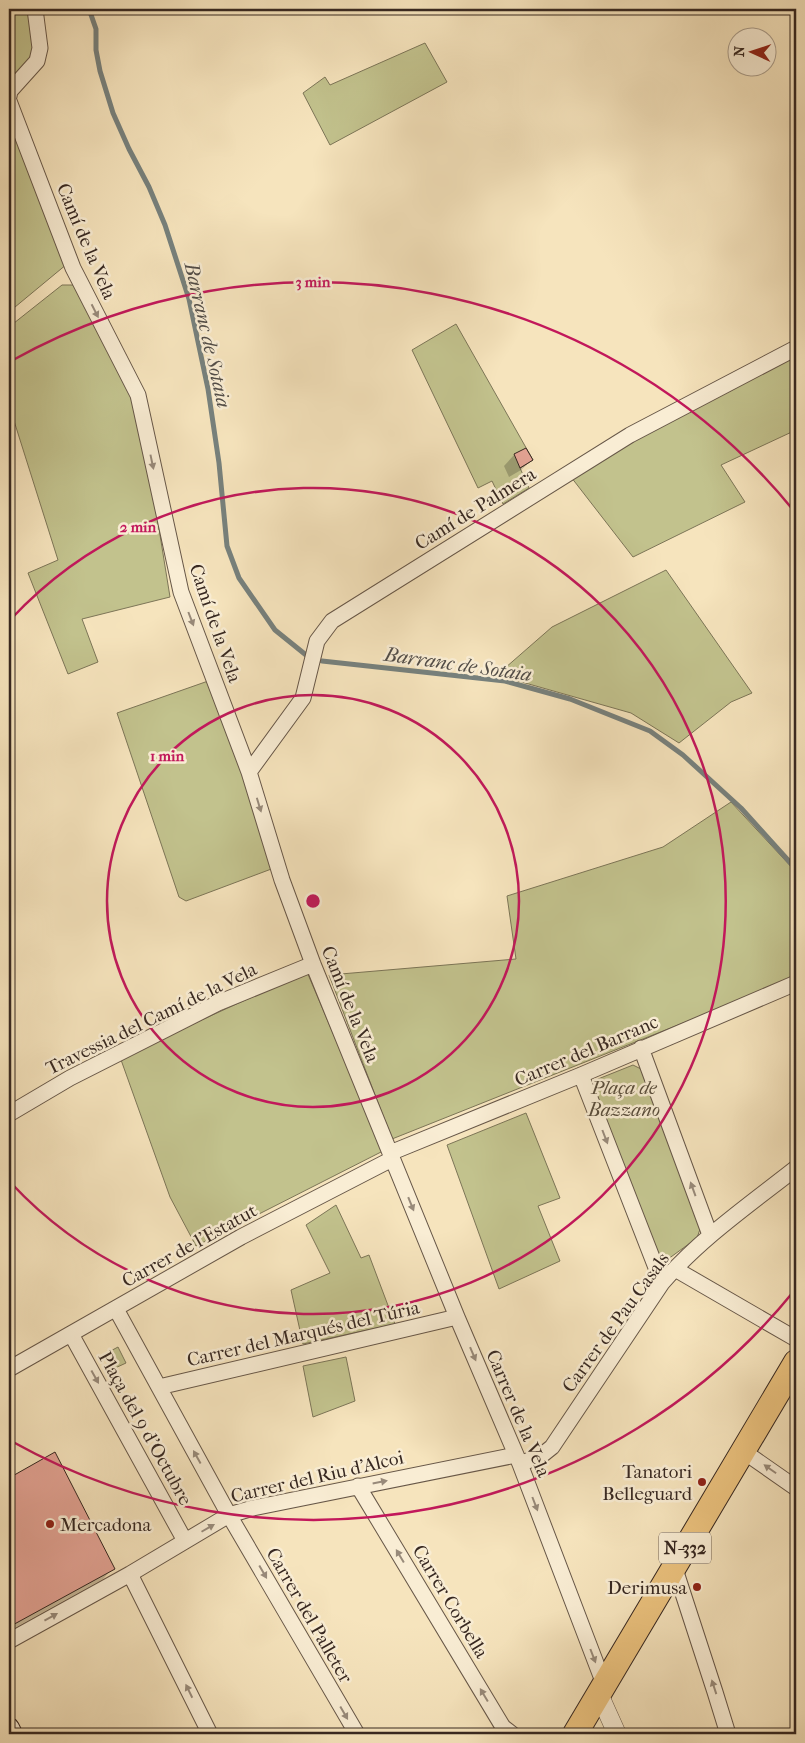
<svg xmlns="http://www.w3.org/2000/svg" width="805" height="1743" viewBox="0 0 805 1743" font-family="'IM FELL French Canon',serif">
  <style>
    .green { fill: #c2c28d; stroke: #7c7557 }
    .shadow { fill: #0003 }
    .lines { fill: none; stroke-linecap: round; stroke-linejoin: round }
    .stream { stroke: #77817d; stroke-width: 5 }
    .building { fill: #e3a394; stroke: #372821 }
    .minor-casing { stroke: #675748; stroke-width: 17 }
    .tertiary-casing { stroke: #675748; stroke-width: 19 }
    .secondary-casing { stroke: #372821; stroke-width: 22 }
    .trunk-casing { stroke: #372821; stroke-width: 26 }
    .minor { stroke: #f9edd4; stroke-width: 15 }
    .tertiary { stroke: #f9edd4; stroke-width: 18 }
    .secondary { stroke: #f9edd4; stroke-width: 20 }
    .trunk { stroke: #ebc27e; stroke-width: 24 }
    .oneway { fill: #988a7a }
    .ring { fill: none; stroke: #c2185b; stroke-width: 2.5 }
    .poi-dot { fill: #8f2418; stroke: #f9edd4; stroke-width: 2 }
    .labels { text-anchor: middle; stroke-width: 5; stroke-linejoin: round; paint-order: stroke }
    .shield { fill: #f9edd4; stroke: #716357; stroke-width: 1 }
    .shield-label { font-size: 18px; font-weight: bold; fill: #372821 }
    .street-label { font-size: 19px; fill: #372821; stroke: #f9edd4 }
    .park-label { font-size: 19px; font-style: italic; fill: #5a4e3c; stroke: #f9edd4 }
    .poi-label { font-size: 19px; fill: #372821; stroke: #f9edd4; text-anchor: end }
    .water-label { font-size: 20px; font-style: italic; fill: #524d48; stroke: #f9edd4 }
    .centre { fill: #c2185b; stroke: #f9edd4; stroke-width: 2.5 }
    .ring-label { font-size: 15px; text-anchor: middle; font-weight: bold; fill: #c2185b; stroke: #f9edd4; stroke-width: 5; stroke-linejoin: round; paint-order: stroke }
  </style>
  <rect width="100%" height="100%" fill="#f6e4bd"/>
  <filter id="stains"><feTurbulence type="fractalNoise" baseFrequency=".004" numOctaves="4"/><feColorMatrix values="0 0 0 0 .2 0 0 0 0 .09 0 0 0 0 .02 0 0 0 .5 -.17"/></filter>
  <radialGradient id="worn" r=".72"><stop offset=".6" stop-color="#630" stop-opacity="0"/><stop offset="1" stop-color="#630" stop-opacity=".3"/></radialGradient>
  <path class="green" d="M 9,9 L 33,9 L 36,42 L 29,59 L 9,81 Z
    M 425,43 L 447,82 L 330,145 L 303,93 L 325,77 L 330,85 Z
    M 9,120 L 67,264 L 9,312 Z
    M 62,285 L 76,285 L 130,387 L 145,442 L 170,597 L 82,619 L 98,662 L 68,674 L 28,573 L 58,560 L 9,405 L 9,327 Z
    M 456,324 L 533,460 L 520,468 L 529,488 L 503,504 L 492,481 L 478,488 L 412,350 Z
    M 796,353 L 796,430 L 721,465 L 745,502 L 633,557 L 571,477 L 656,427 Z
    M 666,570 L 752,693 L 731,702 L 679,743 L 631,713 L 497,675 L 552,627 Z
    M 211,680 L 274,868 L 186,901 L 179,897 L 117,713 Z
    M 731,802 L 796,872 L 796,978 L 392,1139 L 329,975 L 516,959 L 507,896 L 663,847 Z
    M 307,972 L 383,1151 L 196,1246 L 170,1197 L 120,1057 Z
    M 633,1065 L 641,1069 L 699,1222 L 700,1229 L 697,1238 L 664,1262 L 660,1260 L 593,1085 L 595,1081 L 598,1079 Z
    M 526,1113 L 560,1198 L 538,1206 L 560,1261 L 499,1289 L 447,1145 Z
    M 336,1205 L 361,1258 L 369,1255 L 395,1324 L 303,1344 L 291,1290 L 330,1273 L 306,1225 Z
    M 118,1347 L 126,1363 L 113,1369 L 105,1354 Z
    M 346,1357 L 355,1401 L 313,1417 L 303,1366 Z"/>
  <path class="shadow" d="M 526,450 L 532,460 L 521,470 L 509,477 L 504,466 L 514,455 Z
    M 54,1454 L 113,1568 L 103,1579 L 9,1631 L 9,1480 Z"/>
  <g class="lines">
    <path class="stream" d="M 89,9 L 96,29 L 96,50 L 100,71 L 113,113 L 129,149 L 149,187 L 165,225 L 189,299 L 208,389 L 219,463 L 227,546 L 239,578 L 275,630 L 306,655
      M 322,661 L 505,681 L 570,699 L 650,731 L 683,755 L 741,808 L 796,869"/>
  </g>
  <path class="building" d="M 526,448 L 533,460 L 520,468 L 514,454 Z
    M 55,1452 L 115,1569 L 9,1627 L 9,1478 Z"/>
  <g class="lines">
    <defs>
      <path id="minor" d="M 9,96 L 10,91 L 37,61 L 40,48 L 35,9
        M 9,101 L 73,268 L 138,395 L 181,592 L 249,772 L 282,880 L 313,964 L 457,1317 L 520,1464 L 604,1684
        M 249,772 L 303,698 L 317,641 L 332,621 L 630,435 L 796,348
        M 641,1048 L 710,1235
        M 581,1075 L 662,1283
        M 9,1114 L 70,1078 L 218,1003 L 313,964
        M 390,1153 L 581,1075 L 796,983
        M 675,1269 L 796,1339
        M 116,1309 L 229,1515 L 357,1734
        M 71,1334 L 185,1541
        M 9,1369 L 241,1237 L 392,1159
        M 159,1387 L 457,1317
        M 743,1451 L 796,1488
        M 520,1464 L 542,1455 L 552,1447 L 662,1283 C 701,1238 749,1205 796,1168
        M 358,1486 L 503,1727 L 512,1734
        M 674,1566 L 715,1692 L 728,1734
        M 130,1574 L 210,1734
        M 9,1641 L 130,1574 L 229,1515 L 253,1508 L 516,1455"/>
      <path id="tertiary" d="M 599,1694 L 617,1734"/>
      <path id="secondary" d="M 9,1728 L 12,1734"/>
      <path id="trunk" d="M 575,1734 L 796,1362"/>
    </defs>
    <use href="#minor" class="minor-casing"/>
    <use href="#tertiary" class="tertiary-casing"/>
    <use href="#secondary" class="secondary-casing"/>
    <use href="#trunk" class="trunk-casing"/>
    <use href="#minor" class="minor"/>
    <use href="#tertiary" class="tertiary"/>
    <use href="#secondary" class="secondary"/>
    <use href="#trunk" class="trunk"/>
  </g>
  <defs><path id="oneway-solid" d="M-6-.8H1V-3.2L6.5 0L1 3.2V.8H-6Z" transform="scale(1.25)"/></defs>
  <g class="oneway">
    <use href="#oneway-solid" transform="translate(95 311) rotate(63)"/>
    <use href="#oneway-solid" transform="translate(152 462) rotate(78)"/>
    <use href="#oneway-solid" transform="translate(191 619) rotate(69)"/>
    <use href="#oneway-solid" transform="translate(259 805) rotate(73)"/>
    <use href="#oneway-solid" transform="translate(605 1137) rotate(69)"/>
    <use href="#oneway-solid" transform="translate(693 1189) rotate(-110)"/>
    <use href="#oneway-solid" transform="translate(411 1204) rotate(68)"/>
    <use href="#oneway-solid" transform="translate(473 1354) rotate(67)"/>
    <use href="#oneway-solid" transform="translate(95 1377) rotate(61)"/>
    <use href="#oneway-solid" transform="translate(197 1457) rotate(-119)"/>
    <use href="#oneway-solid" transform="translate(770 1469) rotate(-145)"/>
    <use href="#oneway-solid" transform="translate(380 1482) rotate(-11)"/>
    <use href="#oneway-solid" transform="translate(535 1504) rotate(69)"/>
    <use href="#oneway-solid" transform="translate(208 1528) rotate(-30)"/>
    <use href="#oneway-solid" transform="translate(400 1556) rotate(-121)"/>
    <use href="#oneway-solid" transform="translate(263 1572) rotate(60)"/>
    <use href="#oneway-solid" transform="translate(51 1617) rotate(-29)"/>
    <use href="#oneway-solid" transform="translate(593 1656) rotate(69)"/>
    <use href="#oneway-solid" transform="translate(714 1687) rotate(-108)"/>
    <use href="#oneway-solid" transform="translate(189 1691) rotate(-116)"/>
    <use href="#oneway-solid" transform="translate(484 1695) rotate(-121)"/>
    <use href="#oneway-solid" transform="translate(344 1713) rotate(60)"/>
  </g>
  <g class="ring">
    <circle cx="313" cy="901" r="206"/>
    <path d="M11 619A413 413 0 1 1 11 1183"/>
    <path d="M794 1291A619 619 0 0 1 13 1442M13 360A619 619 0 0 1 794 511"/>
  </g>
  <g class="poi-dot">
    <circle cx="702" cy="1482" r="5"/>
    <circle cx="50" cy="1524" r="5"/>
    <circle cx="697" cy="1587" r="5"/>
  </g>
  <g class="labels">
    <rect class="shield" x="659" y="1532.5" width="52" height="31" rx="4"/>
    <g class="shield-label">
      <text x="685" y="1554">N-332</text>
    </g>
    <g class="street-label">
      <text transform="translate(87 241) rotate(67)" y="7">Camí de la Vela</text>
      <text transform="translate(475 508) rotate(-32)" y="7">Camí de Palmera</text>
      <text transform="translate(216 623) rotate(71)" y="7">Camí de la Vela</text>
      <text transform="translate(351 1004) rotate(68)" y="7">Camí de la Vela</text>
      <text transform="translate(151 1018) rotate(-26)" y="7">Travessia del Camí de la Vela</text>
      <text transform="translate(586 1050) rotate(-23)" y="7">Carrer del Barranc</text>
      <text transform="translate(189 1245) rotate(-29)" y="7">Carrer de l'Estatut</text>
      <text transform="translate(615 1322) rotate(-54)" y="7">Carrer de Pau Casals</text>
      <text transform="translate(303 1333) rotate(-13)" y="7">Carrer del Marqués del Túria</text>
      <text transform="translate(519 1413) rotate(67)" y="7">Carrer de la Vela</text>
      <text transform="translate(146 1428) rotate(61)" y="7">Plaça del 9 d'Octubre</text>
      <text transform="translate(317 1476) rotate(-13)" y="7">Carrer del Riu d'Alcoi</text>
      <text transform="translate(451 1601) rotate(59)" y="7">Carrer Corbella</text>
      <text transform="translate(310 1615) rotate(60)" y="7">Carrer del Palleter</text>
    </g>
    <g class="park-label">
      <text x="624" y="1094">Plaça de<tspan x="624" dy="22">Bazzano</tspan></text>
    </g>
    <g class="poi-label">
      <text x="692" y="1478">Tanatori<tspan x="692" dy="22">Belleguard</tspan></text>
      <text x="60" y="1531" text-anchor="start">Mercadona</text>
      <text x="687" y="1594">Derimusa</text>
    </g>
    <g class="water-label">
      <text transform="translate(208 335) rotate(77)" y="7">Barranc de Sotaia</text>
      <text transform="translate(458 664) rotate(8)" y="7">Barranc de Sotaia</text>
    </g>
  </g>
  <circle cx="313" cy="901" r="8" class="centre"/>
  <g class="ring-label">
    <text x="313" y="287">3 min</text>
    <text x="138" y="532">2 min</text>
    <text x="167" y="761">1 min</text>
  </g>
  <rect width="805" height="1743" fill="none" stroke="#f6e4bd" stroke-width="30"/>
  <rect x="10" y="10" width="785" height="1723" fill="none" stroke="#372821" stroke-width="2.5"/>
  <rect x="15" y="15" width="775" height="1713" fill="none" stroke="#372821"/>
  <g transform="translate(752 52) rotate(273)"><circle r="24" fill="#f9edd4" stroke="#ab9e8c"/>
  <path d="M0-4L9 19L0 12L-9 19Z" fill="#8f2418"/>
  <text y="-8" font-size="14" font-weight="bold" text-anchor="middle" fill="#372821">N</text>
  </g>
  <rect width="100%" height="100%" filter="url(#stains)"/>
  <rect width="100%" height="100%" fill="url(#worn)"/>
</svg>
